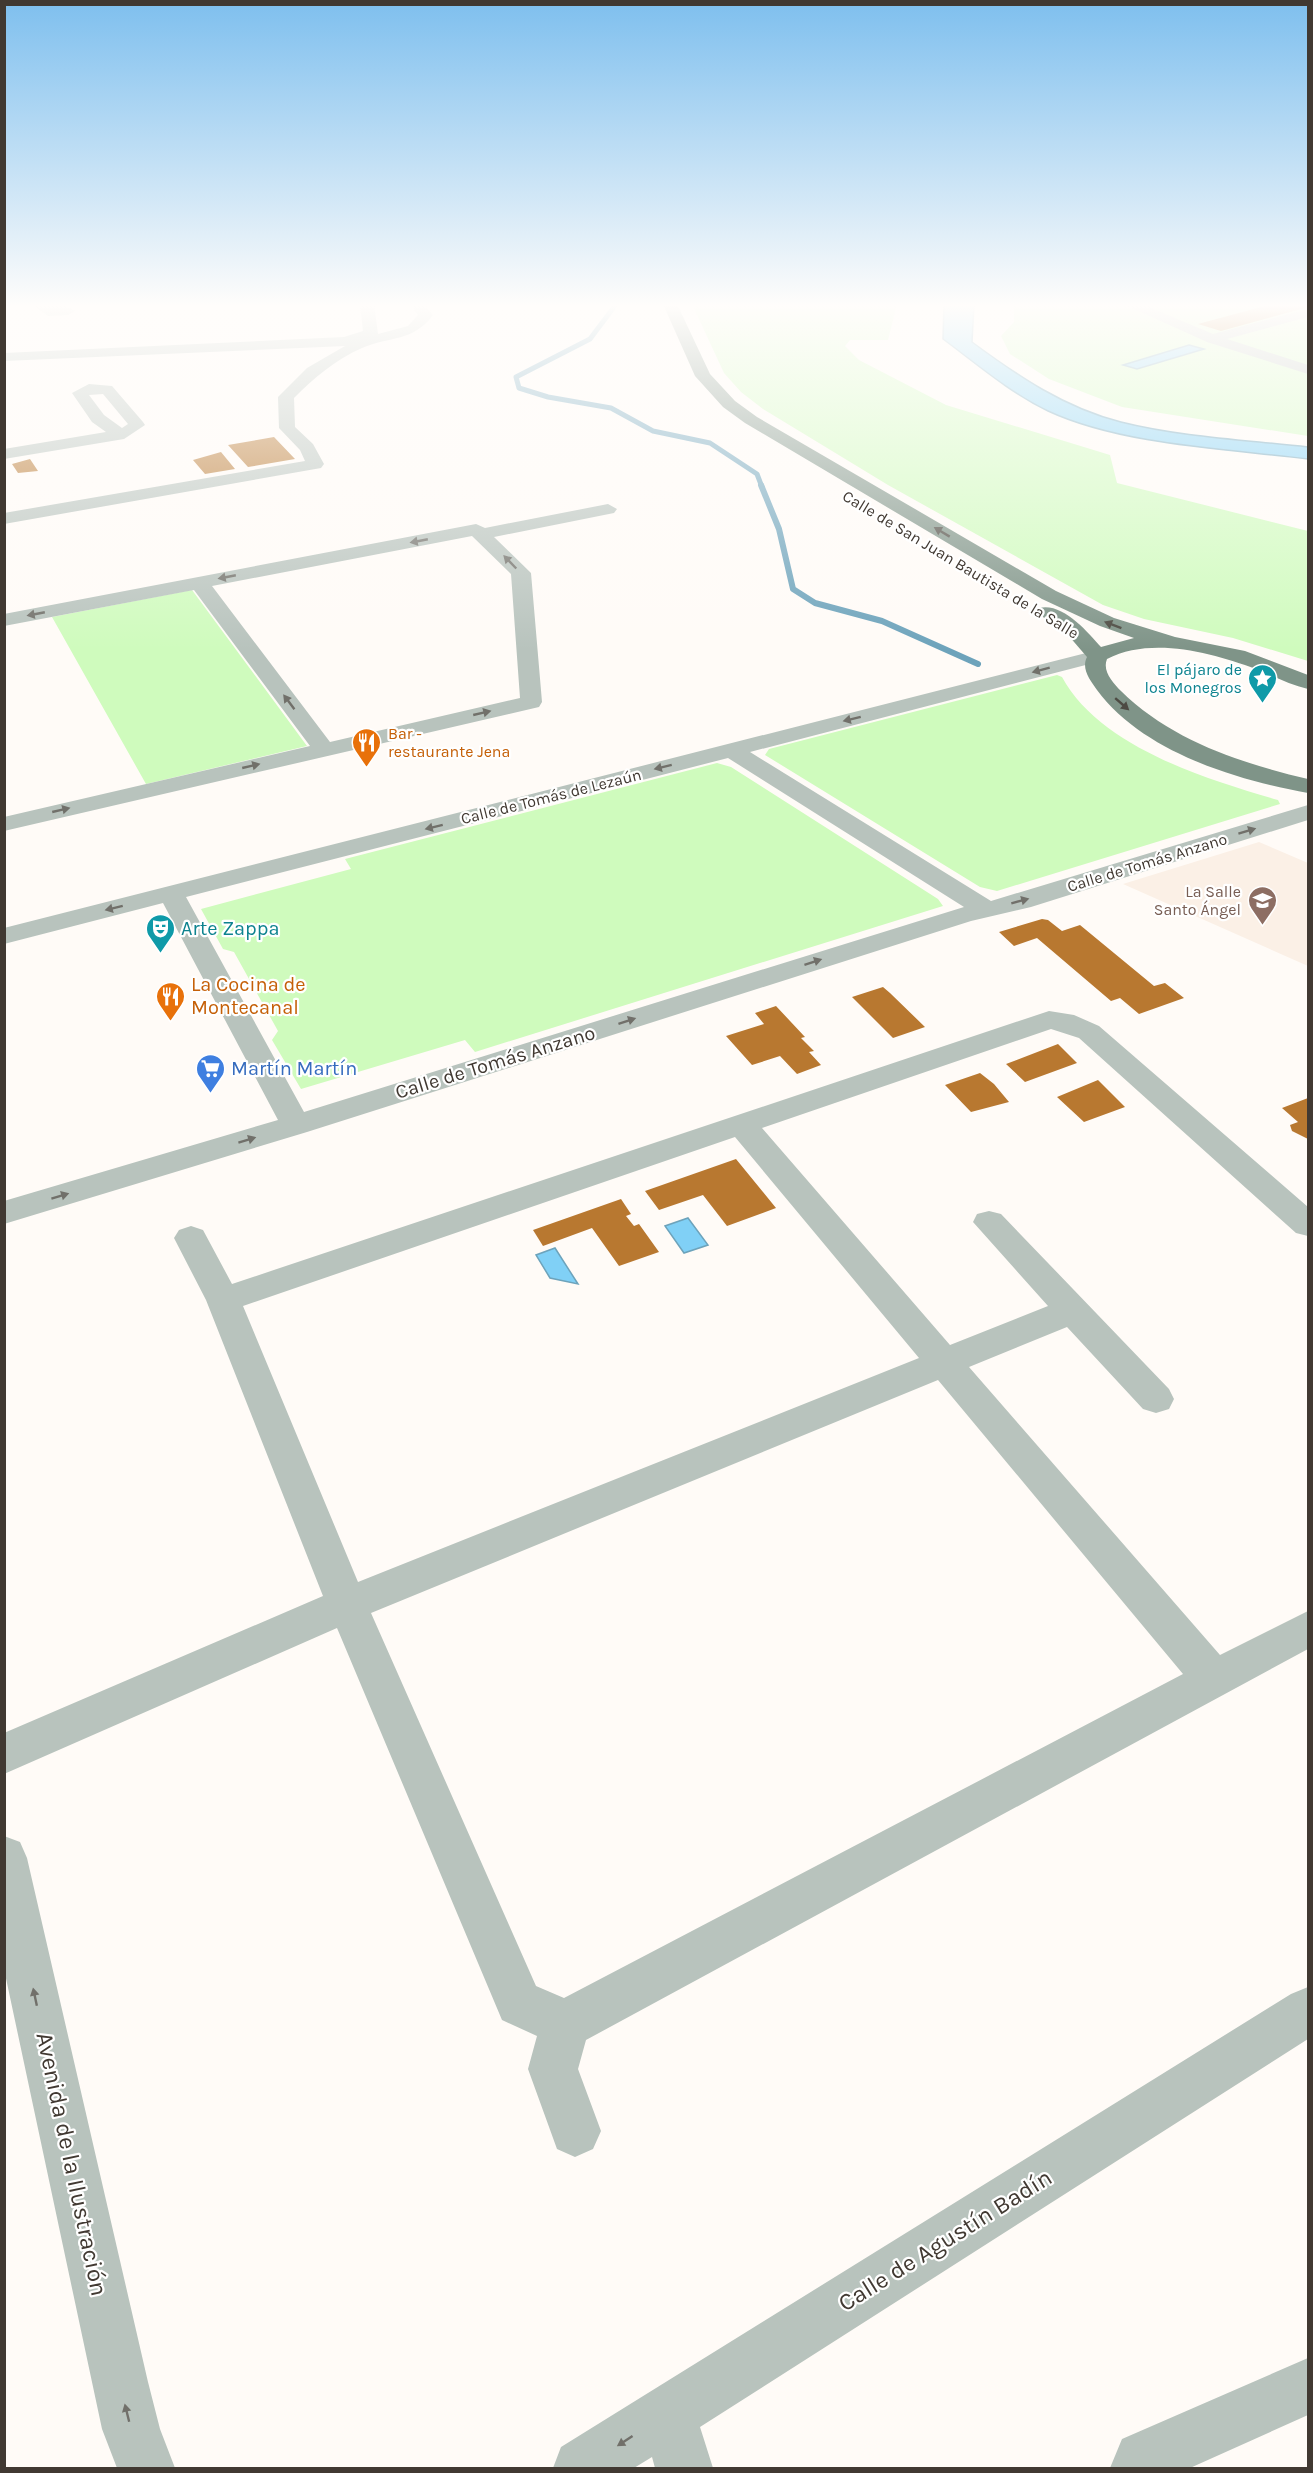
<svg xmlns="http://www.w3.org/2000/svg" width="1313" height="2473" viewBox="0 0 1313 2473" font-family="Karla,sans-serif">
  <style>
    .built { fill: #fbf0e6 }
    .green { fill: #cffbbd }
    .water { fill: #80d0f6; stroke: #6da3bb; stroke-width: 1.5 }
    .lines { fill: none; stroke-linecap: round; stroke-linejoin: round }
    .stream-far1 { stroke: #6da3bb; stroke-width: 5 }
    .stream { stroke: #6da3bb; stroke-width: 6 }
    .building { fill: #b87830 }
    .minor { fill: #b8c3bd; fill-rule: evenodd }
    .major { fill: #7f9488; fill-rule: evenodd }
    .oneway { fill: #4d4b43 }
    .oneway2 { fill: #71706a }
    .labels { text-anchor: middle; stroke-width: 4.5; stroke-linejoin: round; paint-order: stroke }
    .far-street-label { font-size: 16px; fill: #413932; stroke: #fff }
    .far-culture-label { font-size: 16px; fill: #0d838f; stroke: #fff; text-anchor: end }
    .far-food-label { font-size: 16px; fill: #c56008; stroke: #fff; text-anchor: start }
    .far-education-label { font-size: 16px; fill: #785e54; stroke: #fff; text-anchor: end }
    .culture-label { font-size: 20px; fill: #0d838f; stroke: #fff; text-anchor: start }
    .food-label { font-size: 20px; fill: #c56008; stroke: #fff; text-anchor: start }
    .street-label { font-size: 20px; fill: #413932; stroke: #fff }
    .shop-label { font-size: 20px; fill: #366cbe; stroke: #fff; text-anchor: start }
    .near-street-label { font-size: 24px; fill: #413932; stroke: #fff }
  </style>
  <rect width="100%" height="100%" fill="#fffbf7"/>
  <path class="built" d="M 1259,842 L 1308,863 L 1308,966 L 1123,884 Z"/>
  <path class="green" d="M 692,304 L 897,304 L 888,340 L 850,340 L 845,346 L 859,360 L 946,405 L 1110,455 L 1117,483 L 1308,531 L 1308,661 L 1233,638 L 1144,619 L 1103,605 L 888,485 L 763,409 L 741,392 L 724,373 Z
    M 1014,304 L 1308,304 L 1308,436 L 1122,407 L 1049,379 L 1010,354 L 1001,336 L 1014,322 Z
    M 192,590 L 307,746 L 146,784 L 52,617 Z
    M 1057,675 L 1062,677 C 1100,747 1206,779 1278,800 L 1280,804 L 997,891 L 980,887 L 765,755 L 769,749 Z
    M 717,763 L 731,767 L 938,899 L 943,906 L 475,1052 L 465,1040 L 301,1089 L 272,1040 L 278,1031 L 234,952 L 223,949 L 201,909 L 351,869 L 345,859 Z"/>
  <path class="water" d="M 944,304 L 974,304 L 972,342 C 1018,376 1065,408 1121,422 C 1181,437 1247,440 1308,447 L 1308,459 C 1228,449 1121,445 1048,411 C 1009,392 978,365 943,339 Z
    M 1189,345 L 1204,349 L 1137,369 L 1123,365 Z
    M 688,1218 L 708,1245 L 684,1253 L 665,1226 Z
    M 555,1248 L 578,1284 L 550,1278 L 536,1255 Z"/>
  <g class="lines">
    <path class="stream-far1" d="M 612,304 L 614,307 L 590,339 L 516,377 L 519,388 L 548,397 L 611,408 L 653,431 L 710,443 L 757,474 L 762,487"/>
    <path class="stream" d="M 761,485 L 779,529 L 793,589 L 815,603 L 882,621 L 978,664"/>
  </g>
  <path class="building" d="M 1272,304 L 1308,304 L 1308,307 L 1221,331 L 1198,324 Z
    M 274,437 L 295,459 L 248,467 L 228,445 Z
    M 221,452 L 235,469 L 205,474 L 193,460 Z
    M 30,459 L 38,471 L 18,473 L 12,464 Z
    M 1042,919 L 1048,920 L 1062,931 L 1080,925 L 1154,986 L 1165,983 L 1184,998 L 1139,1014 L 1120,998 L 1111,1001 L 1037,938 L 1014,946 L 999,932 Z
    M 883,987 L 890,993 L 925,1027 L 893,1038 L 852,997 Z
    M 776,1006 L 805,1037 L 801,1038 L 814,1051 L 809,1052 L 821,1065 L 797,1074 L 780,1056 L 752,1065 L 726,1036 L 764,1024 L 755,1013 Z
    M 1058,1044 L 1077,1063 L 1025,1082 L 1006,1064 Z
    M 980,1073 L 994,1084 L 1009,1102 L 971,1112 L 945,1085 Z
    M 1098,1080 L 1125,1107 L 1084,1122 L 1057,1097 Z
    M 1308,1098 L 1308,1139 L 1292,1131 L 1290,1125 L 1298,1122 L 1282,1108 Z
    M 736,1159 L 776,1208 L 727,1226 L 703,1195 L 659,1210 L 645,1191 Z
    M 621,1199 L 631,1214 L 626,1216 L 634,1226 L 639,1224 L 659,1252 L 619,1266 L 592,1228 L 543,1246 L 533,1230 Z"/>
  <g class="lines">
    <path class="minor" d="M 32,304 L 68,307 L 75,311 L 68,315 L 48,316 Z
      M 360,304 L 374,304 L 378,334 L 408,326 L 418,315 L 410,304 L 424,304 L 433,315 C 413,342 390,336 362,348 C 336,359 314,378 294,398 L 295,427 L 313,444 L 324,464 L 321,468 L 4,524 L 4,513 L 305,461 L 300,450 L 279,428 L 278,397 L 307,368 L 345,346 L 4,361 L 4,353 L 344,337 L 363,331 Z
      M 1123,304 L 1142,304 L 1213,334 L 1308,309 L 1308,317 L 1227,339 L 1308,365 L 1308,374 L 1207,342 Z
      M 89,384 L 112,386 L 143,422 L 145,425 L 124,439 L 4,459 L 4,449 L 106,432 L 92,422 L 72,393 ZM 103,394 L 128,424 L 122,428 L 104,415 L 89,395 Z
      M 608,504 L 617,509 L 614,513 L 494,537 L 531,573 L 542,702 L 539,707 L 4,831 L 4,817 L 310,746 L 194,590 L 4,626 L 4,614 L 476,524 L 485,528 ZM 472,536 L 511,574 L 520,698 L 330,742 L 212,586 Z
      M 1098,650 L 1105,652 L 1109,656 L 1105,660 L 750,752 L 991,901 L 1308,805 L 1308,820 L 1031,907 L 971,921 L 307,1132 L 4,1224 L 4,1201 L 278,1120 L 163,903 L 4,944 L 4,928 ZM 728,758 L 964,907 L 304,1112 L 186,897 Z
      M 1049,1011 L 1074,1015 L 1099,1026 L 1308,1207 L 1308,1236 L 1296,1233 L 1079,1038 L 1051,1029 L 762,1128 L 950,1345 L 1048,1306 L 973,1222 L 977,1214 L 989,1211 L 1001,1214 L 1169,1389 L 1174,1399 L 1169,1409 L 1156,1413 L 1143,1409 L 1067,1327 L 969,1367 L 1220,1655 L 1308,1611 L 1308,1649 L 586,2040 L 578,2069 L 601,2131 L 593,2149 L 575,2157 L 557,2149 L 528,2069 L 537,2036 L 502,2020 L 337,1628 L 4,1774 L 4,1733 L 323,1596 L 206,1300 L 174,1238 L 179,1230 L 191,1226 L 203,1230 L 232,1284 ZM 735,1137 L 919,1358 L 358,1582 L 243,1306 ZM 938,1380 L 1183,1674 L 564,1998 L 536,1986 L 371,1613 Z
      M 4,1836 L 20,1842 L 27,1858 L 148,2382 L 160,2429 L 175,2468 L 117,2468 L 102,2429 L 4,1969 Z
      M 1308,1987 L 1308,2039 L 700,2427 L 713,2468 L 655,2468 L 652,2457 L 634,2468 L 553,2468 L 561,2447 L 1291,1994 Z
      M 1308,2358 L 1308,2415 L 1190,2468 L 1110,2468 L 1122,2439 Z"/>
    <path class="major" d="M 663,304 L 677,304 L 710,374 L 735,401 L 757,417 L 1056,591 L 1114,618 L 1175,637 L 1245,651 L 1308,675 L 1308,689 C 1290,685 1273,676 1256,669 C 1212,653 1152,636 1107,659 C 1102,671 1113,683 1121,691 C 1172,741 1241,763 1308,779 L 1308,793 C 1236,780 1143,752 1097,690 C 1090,680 1081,669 1087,657 L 1068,635 L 1036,612 L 1039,608 C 1062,602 1087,631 1101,647 L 1134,638 L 1100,626 L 1042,599 L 745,423 L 723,407 L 695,376 Z"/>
  </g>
  <defs><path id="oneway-solid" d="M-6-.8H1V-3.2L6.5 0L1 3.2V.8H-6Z" transform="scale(1.5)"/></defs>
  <g class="oneway">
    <use href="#oneway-solid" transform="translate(942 532) rotate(-149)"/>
    <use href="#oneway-solid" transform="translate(1113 625) rotate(-159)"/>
    <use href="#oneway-solid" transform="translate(1122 704) rotate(41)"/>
  </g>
  <g class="oneway2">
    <use href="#oneway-solid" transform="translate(419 541) rotate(169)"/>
    <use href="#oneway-solid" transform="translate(510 562) rotate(-134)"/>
    <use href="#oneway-solid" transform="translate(227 577) rotate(169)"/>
    <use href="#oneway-solid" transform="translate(36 614) rotate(169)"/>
    <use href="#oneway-solid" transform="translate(1041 670) rotate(165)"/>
    <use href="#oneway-solid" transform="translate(289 702) rotate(-127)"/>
    <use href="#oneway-solid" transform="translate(482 713) rotate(-13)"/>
    <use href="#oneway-solid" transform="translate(852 719) rotate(166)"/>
    <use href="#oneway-solid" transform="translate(251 766) rotate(-13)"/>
    <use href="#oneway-solid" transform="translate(663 767) rotate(166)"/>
    <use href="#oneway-solid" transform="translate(61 810) rotate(-13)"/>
    <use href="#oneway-solid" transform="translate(434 827) rotate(166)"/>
    <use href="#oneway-solid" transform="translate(1247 831) rotate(-17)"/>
    <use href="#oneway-solid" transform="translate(1020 901) rotate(-15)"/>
    <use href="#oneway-solid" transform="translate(114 908) rotate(166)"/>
    <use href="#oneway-solid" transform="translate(813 962) rotate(-18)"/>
    <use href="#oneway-solid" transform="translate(627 1021) rotate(-18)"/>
    <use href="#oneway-solid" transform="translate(247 1140) rotate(-17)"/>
    <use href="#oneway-solid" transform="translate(60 1196) rotate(-17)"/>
    <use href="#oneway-solid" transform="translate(35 1997) rotate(-102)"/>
    <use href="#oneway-solid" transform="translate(127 2413) rotate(-104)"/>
    <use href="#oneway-solid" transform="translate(625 2441) rotate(147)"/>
  </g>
  <linearGradient id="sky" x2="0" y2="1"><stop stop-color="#7ebfee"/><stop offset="0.47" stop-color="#fffdfb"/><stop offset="1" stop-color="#fffdfb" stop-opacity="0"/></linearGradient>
  <rect width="1313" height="650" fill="url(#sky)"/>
  <defs>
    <symbol id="sight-pin" viewBox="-11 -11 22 30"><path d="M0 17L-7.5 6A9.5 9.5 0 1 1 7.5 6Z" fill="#0f9aa8" stroke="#fff"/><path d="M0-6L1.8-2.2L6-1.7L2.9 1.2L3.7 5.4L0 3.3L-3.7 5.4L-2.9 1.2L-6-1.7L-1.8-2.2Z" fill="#fff"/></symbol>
    <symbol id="restaurant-pin" viewBox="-11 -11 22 30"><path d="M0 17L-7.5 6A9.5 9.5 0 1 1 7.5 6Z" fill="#e8710a" stroke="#fff"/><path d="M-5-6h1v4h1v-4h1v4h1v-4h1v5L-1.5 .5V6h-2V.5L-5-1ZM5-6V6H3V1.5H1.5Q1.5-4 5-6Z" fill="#fff"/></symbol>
    <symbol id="school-pin" viewBox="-11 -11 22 30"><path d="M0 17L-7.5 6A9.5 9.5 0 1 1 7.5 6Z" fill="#8d6e63" stroke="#fff"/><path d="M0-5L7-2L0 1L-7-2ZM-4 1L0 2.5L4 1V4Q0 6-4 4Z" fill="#fff"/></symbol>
    <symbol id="theatre-pin" viewBox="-11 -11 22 30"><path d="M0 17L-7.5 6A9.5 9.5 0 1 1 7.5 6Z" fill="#0f9aa8" stroke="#fff"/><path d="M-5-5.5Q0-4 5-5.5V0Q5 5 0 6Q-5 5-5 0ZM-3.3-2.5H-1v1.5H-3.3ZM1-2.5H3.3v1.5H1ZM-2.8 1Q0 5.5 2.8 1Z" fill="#fff"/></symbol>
    <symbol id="supermarket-pin" viewBox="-11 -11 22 30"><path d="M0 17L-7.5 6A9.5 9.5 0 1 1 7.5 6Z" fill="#3f7fe0" stroke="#fff"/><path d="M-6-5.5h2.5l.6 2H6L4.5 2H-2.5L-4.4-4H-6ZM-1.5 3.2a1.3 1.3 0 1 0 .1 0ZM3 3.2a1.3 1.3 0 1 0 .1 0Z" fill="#fff"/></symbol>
  </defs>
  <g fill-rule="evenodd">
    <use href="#sight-pin" x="1246" y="662" width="33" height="45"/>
    <use href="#restaurant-pin" x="350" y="726" width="33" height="45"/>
    <use href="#school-pin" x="1246" y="884" width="33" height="45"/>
    <use href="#theatre-pin" x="144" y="912" width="33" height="45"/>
    <use href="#restaurant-pin" x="154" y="980" width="33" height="45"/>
    <use href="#supermarket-pin" x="194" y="1052" width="33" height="45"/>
  </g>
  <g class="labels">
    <g class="far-street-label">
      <text transform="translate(961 564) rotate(31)" y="6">Calle de San Juan Bautista de la Salle</text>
      <text transform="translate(551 796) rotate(-14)" y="6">Calle de Tomás de Lezaún</text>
      <text transform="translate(1147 862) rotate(-17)" y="6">Calle de Tomás Anzano</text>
    </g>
    <g class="far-culture-label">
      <text x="1242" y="675">El pájaro de<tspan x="1242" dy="18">los Monegros</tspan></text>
    </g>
    <g class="far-food-label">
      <text x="388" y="739">Bar -<tspan x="388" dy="18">restaurante Jena</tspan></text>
    </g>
    <g class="far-education-label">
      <text x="1241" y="897">La Salle<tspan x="1241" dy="18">Santo Ángel</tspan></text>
    </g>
    <g class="culture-label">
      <text x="181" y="935">Arte Zappa</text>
    </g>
    <g class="food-label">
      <text x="191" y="991">La Cocina de<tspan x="191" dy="23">Montecanal</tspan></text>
    </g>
    <g class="street-label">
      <text transform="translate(495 1062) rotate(-17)" y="7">Calle de Tomás Anzano</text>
    </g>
    <g class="shop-label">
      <text x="231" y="1075">Martín Martín</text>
    </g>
    <g class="near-street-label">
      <text transform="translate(72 2164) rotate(78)" y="8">Avenida de la Ilustración</text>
      <text transform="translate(945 2240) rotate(-32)" y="8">Calle de Agustín Badín</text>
    </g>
  </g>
  <rect width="1313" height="2473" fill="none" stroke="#413932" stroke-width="12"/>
</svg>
